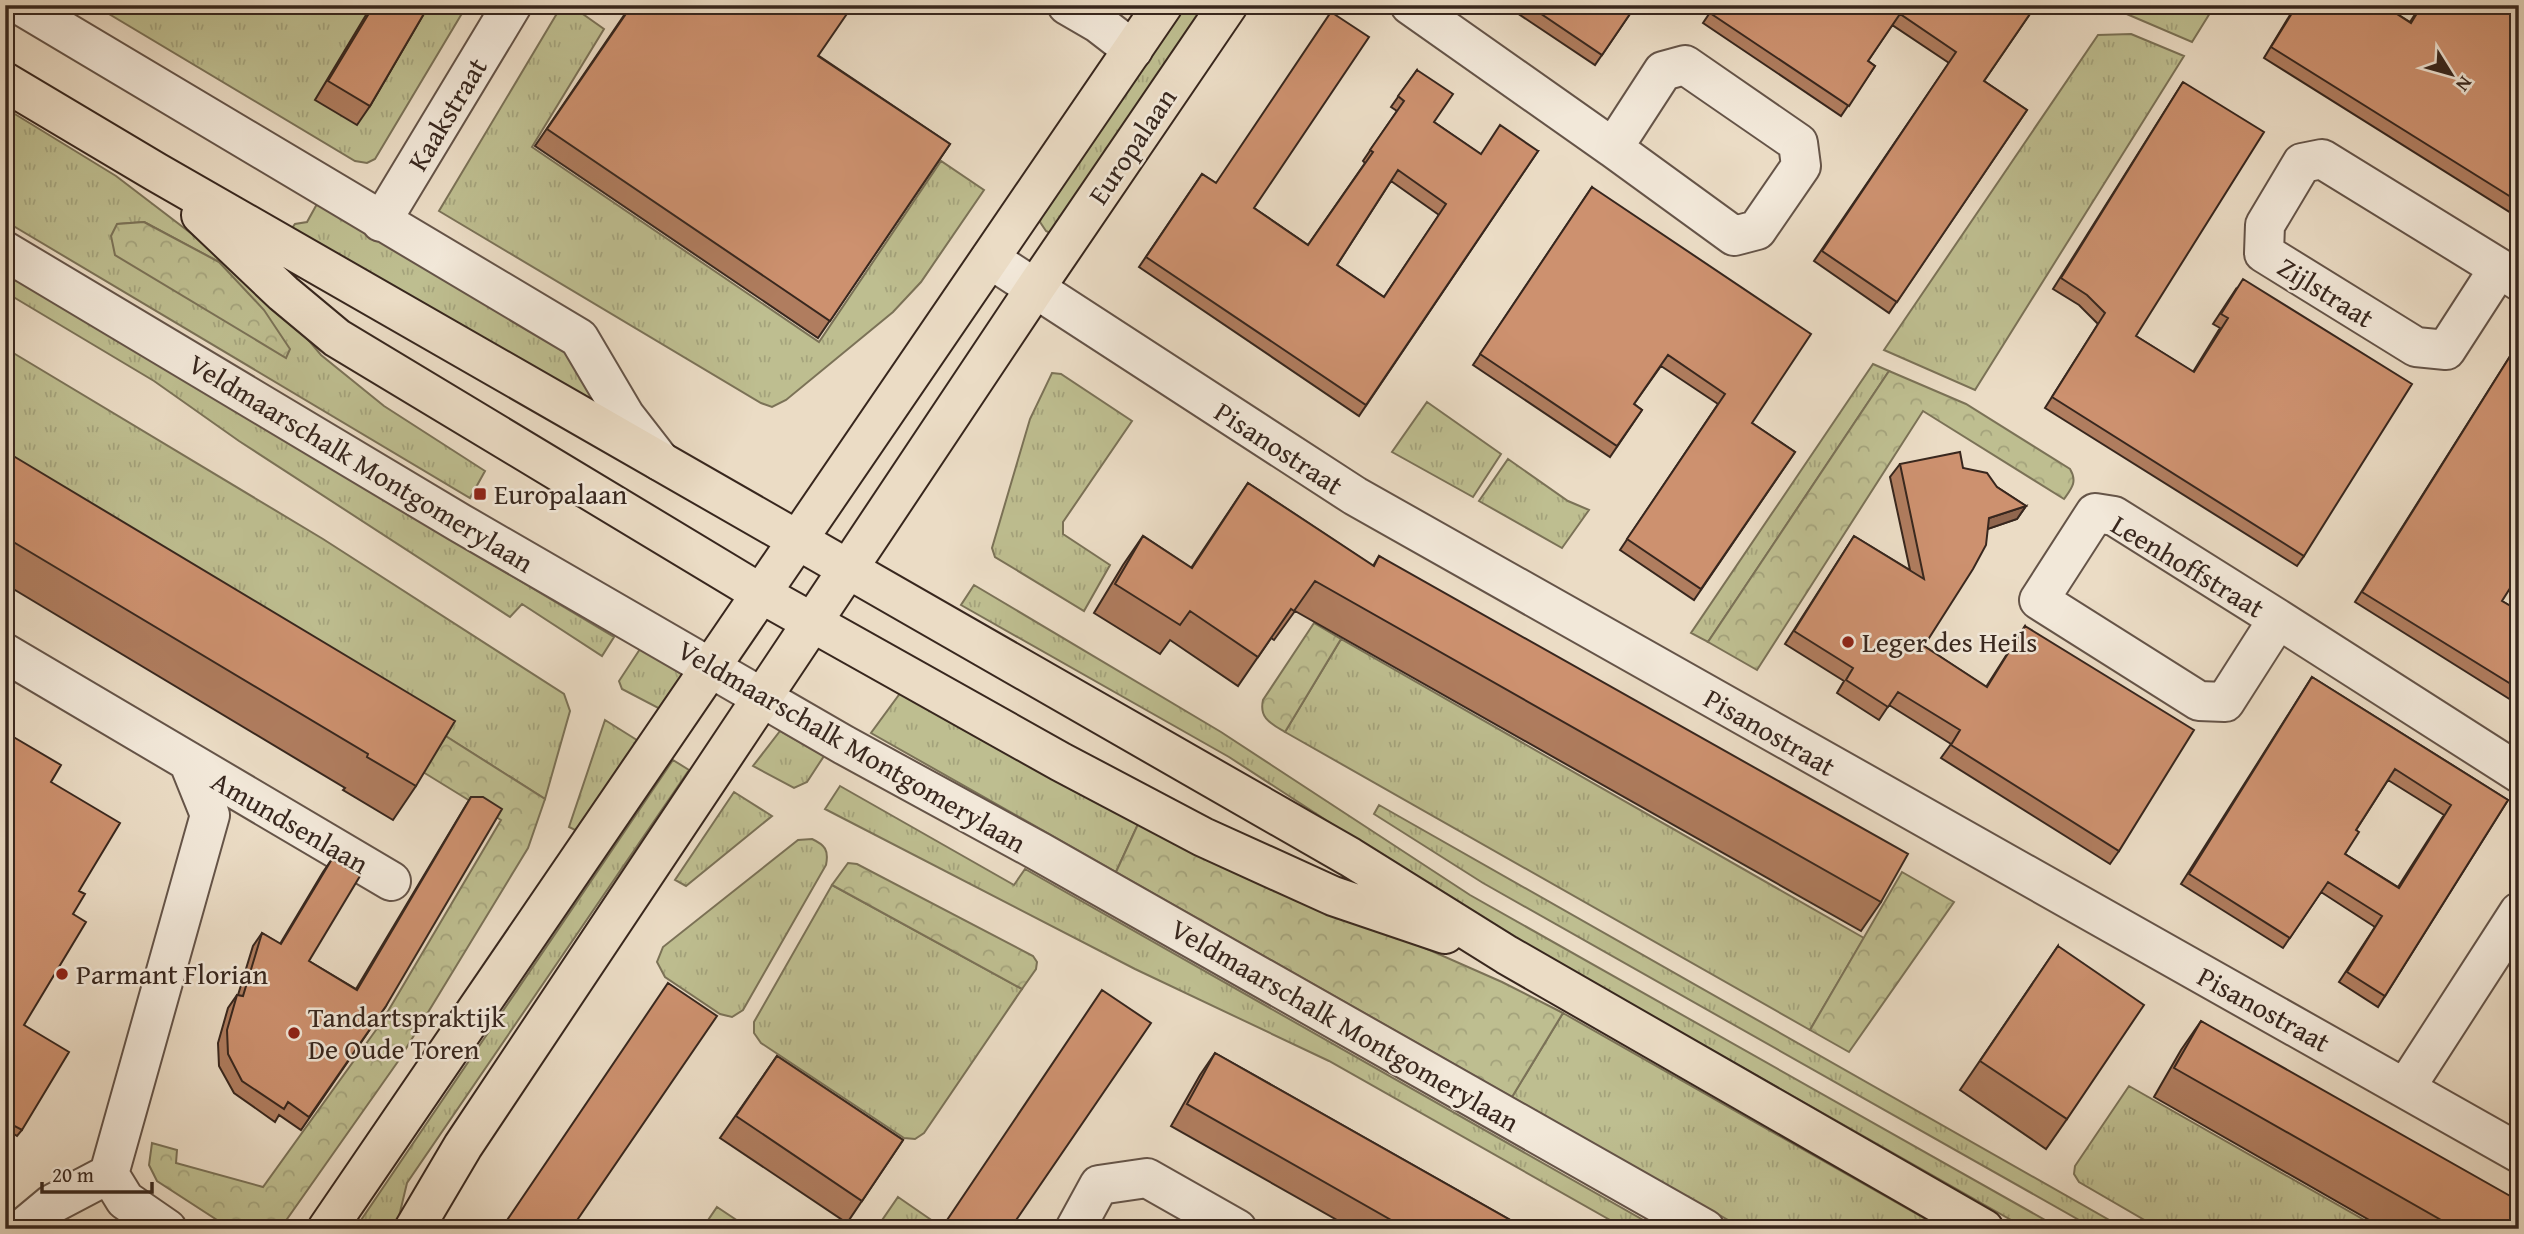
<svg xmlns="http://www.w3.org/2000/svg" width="2524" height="1234" viewBox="0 0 2524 1234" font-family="'Gentium Book Plus',serif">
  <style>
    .grass { fill: url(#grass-tufts); stroke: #7b7257; stroke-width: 2; fill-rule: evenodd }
    .forest { fill: url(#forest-crowns); stroke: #7b7257; stroke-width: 2 }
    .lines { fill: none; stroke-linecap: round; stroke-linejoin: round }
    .minor-casing { stroke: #655448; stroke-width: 42 }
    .major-casing { stroke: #38271e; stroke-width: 42 }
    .minor { stroke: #f2e8d9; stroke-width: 38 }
    .major { stroke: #ebdcc5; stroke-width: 38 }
    .wall { fill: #b07d5f; stroke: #38271e; stroke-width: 2; fill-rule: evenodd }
    .shaded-wall { fill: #90664e; stroke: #38271e; stroke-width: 2 }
    .building { fill: #cd916f; stroke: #38271e; stroke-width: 2; fill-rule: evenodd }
    .poi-dot { fill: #8f2418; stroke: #f2e8d9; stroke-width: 2.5 }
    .labels { text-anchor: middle; stroke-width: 5; stroke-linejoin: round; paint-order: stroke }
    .street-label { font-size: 28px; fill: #38271e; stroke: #f2e8d9 }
    .poi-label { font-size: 28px; fill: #38271e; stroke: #f2e8d9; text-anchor: start }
  </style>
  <defs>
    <pattern id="grass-tufts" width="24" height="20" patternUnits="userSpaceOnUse" patternTransform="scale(1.75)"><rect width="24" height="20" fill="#bebe90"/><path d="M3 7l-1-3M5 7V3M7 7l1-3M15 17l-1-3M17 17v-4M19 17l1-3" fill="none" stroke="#a4a37c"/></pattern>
    <pattern id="forest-crowns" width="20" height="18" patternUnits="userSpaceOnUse" patternTransform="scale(1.75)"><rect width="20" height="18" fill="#bebe90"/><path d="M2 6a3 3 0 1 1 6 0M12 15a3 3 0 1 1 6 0" fill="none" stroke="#a4a37c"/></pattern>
  </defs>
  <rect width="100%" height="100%" fill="#ebdcc5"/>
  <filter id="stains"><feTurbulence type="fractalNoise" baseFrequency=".00286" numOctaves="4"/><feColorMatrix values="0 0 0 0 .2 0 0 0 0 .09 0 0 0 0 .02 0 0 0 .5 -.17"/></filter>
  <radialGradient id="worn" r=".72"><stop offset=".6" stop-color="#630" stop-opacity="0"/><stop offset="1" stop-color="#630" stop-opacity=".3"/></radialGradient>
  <path class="grass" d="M 94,5 L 467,5 L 375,159 L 367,163 L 355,161 Z
    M 562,5 L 570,5 L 604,29 L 532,147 L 819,342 L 941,161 L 984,190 L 921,282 L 893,312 L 786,400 L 772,407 L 761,403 L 439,211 Z
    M 1185,5 L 1212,5 L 1052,234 L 1046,231 L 1040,222 L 1041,215 Z
    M 2118,5 L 2215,5 L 2192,42 L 2115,9 Z
    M 2131,34 L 2184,56 L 1975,390 L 1884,350 L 2098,35 Z
    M 5,108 L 116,176 L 268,292 L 321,355 L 384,406 L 485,471 L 470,498 L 5,221 ZM 144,222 L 219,262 L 117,224 Z
    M 317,204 L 565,352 L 612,419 L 290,231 L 295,224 L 307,222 Z
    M 5,273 L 614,637 L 602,656 L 522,604 L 510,617 L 239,441 L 154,381 L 5,292 Z
    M 5,348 L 323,539 L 564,694 L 570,711 L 545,799 L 444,735 L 5,496 Z
    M 1873,364 L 1889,371 L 1708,642 L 1691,633 Z
    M 1052,373 L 1061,374 L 1132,421 L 1063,522 L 1063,534 L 1110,565 L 1084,611 L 995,557 L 992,548 L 1030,419 Z
    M 1427,402 L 1501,454 L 1473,497 L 1392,452 Z
    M 1508,459 L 1568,501 L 1589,510 L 1562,548 L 1479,501 Z
    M 974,585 L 1221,732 L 1470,895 L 2061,1229 L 2027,1229 L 1458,906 L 1229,757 L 961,605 Z
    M 1341,639 L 1864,938 L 1810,1030 L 1285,732 Z
    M 640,649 L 685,676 L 662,710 L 622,689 L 619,681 Z
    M 901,692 L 1139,822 L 1116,872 L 871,733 Z
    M 605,720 L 640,742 L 579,832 L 569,827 Z
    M 780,731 L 824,756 L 807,782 L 794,788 L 753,766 Z
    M 673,760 L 689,770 L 407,1183 L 396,1229 L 355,1229 Z
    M 840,786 L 1014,885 L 1025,869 L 1659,1229 L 1626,1229 L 1329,1061 L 1135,969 L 825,809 Z
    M 734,792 L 772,816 L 686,886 L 675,880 Z
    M 1379,805 L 2125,1229 L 2095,1229 L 1483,883 L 1374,814 Z
    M 812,839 C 825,845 829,850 826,865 L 743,1010 L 732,1017 L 720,1014 L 665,977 L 657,962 L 663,947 L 798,840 Z
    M 832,885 L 1022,989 L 924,1133 L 915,1139 L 904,1138 L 761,1043 L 754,1033 L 754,1022 Z
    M 1563,1013 L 1943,1229 L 1744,1229 L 1512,1097 Z
    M 2129,1086 L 2380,1229 L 2160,1229 L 2079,1182 L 2074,1174 L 2075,1166 Z
    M 898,1197 L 940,1226 L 938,1229 L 876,1229 Z
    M 717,1207 L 750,1229 L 702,1229 Z"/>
  <path class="forest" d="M 144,222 L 219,262 L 264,310 L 290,349 L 286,358 L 115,255 L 111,236 L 117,224 Z
    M 1889,371 L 1966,404 L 2070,469 C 2078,482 2071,489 2064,499 L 1923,411 L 1757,670 L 1708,642 Z
    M 1314,623 L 1341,639 L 1285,732 C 1270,723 1259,718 1263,700 Z
    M 444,735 L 545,799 L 528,848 L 399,1060 L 280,1229 L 231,1229 L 157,1181 L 149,1165 L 152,1143 L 177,1150 L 176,1163 L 263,1187 L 381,1023 L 501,820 L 423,772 Z
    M 1139,822 L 1502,982 L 1563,1013 L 1512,1097 L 1116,872 Z
    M 848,863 L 857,864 L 1033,956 L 1037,962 L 1036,969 L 1022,989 L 832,885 Z
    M 1902,872 L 1954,902 L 1849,1052 L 1810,1030 Z"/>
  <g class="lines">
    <defs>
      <path id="minor" d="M 20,5 L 579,338 L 625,416 L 660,461
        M 1067,5 L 1098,23 L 1133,50
        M 1410,5 L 1613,148
        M 1685,65 L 1798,143 L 1801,166 L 1757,230 L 1734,236 L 1613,148 L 1663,71 Z
        M 381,222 L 512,5
        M 5,251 L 460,523 L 844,745 L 1040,852 L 1705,1229
        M 990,259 L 1355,496 L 2519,1153
        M 2499,268 L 2446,350 L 2416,347 L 2264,253 L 2265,225 L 2302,163 L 2322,159 L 2499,268 L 2519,281
        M 2095,513 L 2114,516 L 2278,619 L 2225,702 L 2199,701 L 2039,600 Z
        M 2278,619 L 2519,773
        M 5,653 L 391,881
        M 2406,1087 L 2519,912
        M 109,1174 L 125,1200 L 167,1229
        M 22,1229 L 52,1204 L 109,1174 L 210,815 L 189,763
        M 1075,1229 L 1099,1185 L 1147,1178 L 1237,1229"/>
      <path id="major" d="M 5,82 L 156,172 L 1350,857 L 1507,955 L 1984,1229
        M 201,215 L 283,293 L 337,338 L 760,593 L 1061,762 L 1203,837 L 1333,896 L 1445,934
        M 327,1229 L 1163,5
        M 414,1229 L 463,1146 L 1036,287 L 1228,5"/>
    </defs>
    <use href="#minor" class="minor-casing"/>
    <use href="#major" class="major-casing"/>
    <use href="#minor" class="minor"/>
    <use href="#major" class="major"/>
  </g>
  <path class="wall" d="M 372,5 L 429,5 L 370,106 L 357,125 L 315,100 Z
    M 631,5 L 755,13 L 950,144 L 818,338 L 535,146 Z
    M 1505,5 L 1636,5 L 1595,65 Z
    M 1715,5 L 2036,5 L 1984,81 L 2027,110 L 1889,313 L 1814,261 L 1949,63 L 1892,25 L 1868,61 L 1875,66 L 1841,116 L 1703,23 Z
    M 2296,5 L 2383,5 L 2410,22 L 2421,5 L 2519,5 L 2519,211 L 2516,216 L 2264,58 Z
    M 1417,70 L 1434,122 L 1480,154 L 1538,151 L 1359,416 L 1139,267 L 1202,174 L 1254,208 L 1308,245 L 1365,163 L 1363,161 L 1397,111 L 1391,107 ZM 1391,181 L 1439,215 L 1384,297 L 1337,265 Z
    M 2183,82 L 2136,336 L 2193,372 L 2220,328 L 2213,324 L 2236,289 L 2304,556 L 2297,566 L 2045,408 L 2098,324 L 2079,305 L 2053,289 Z
    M 1592,187 L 1752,423 L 1795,452 L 1694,600 L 1620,550 L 1718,404 L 1661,366 L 1634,404 L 1642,410 L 1610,457 L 1473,365 Z
    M 2519,342 L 2502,601 L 2519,611 L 2519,705 L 2355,602 Z
    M 5,451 L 416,786 L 393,820 L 343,790 L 345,788 L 5,584 Z
    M 1900,464 L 1963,468 L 1997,487 L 2026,506 L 2017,519 L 1987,529 L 1924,646 L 1986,687 L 2025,626 L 2119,851 L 2110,864 L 1941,758 L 1951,744 L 1889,705 L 1879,720 L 1837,693 L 1844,681 L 1785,644 L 1854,536 L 1910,570 L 1890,477 Z
    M 1248,483 L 1373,566 L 1379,556 L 1881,902 L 1861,931 L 1295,611 L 1274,640 L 1271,638 L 1238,686 L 1170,640 L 1160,654 L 1094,613 L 1123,565 L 1143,536 L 1191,568 Z
    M 2312,677 L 2508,800 L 2378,1007 L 2339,982 L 2375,927 L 2321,892 L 2283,948 L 2181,884 ZM 2388,780 L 2444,815 L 2398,887 L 2345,854 L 2356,830 Z
    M 51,782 L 79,891 L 73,914 L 24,1025 L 22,1130 L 17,1136 L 6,1129 Z
    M 471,797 L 386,1006 L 301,1130 L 279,1115 L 275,1122 L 234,1093 L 219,1066 L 218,1043 L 228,1008 L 237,995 L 238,995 L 253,946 L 262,933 L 280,944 L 323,872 L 332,859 L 309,961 L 356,989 L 463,810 Z
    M 2058,946 L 2067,1119 L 2046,1149 L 1960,1090 Z
    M 2201,1021 L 2519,1229 L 2385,1229 L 2154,1097 L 2181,1050 Z
    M 1215,1053 L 1526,1229 L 1353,1229 L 1171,1126 L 1200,1075 Z
    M 777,1056 L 903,1140 L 847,1223 L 720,1138 Z"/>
  <path class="shaded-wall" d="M 2026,506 L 2017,519 L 1979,532 L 1989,518 Z"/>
  <path class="building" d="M 374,5 L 429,5 L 370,106 L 328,81 Z
    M 632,5 L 744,5 L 755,13 L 761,5 L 853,5 L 818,56 L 950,144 L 830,321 L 547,129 Z
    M 1528,5 L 1636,5 L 1602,55 Z
    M 1716,5 L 2036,5 L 1984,81 L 2027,110 L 1897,302 L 1822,251 L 1956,52 L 1900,14 L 1868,61 L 1875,66 L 1849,106 L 1710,13 Z
    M 2297,5 L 2383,5 L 2411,23 L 2422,5 L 2519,5 L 2519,202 L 2271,47 Z
    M 1331,12 L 1369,37 L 1254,208 L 1308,245 L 1373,152 L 1370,150 L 1404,101 L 1398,96 L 1417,70 L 1453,94 L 1434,122 L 1481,154 L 1500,125 L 1538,151 L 1366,405 L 1146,257 L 1202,174 L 1216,183 ZM 1398,170 L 1446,204 L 1384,297 L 1337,265 Z
    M 2183,82 L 2264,132 L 2136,336 L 2194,372 L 2228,318 L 2221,314 L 2243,279 L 2412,384 L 2304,556 L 2052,397 L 2105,313 L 2087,295 L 2061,278 Z
    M 1592,187 L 1811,334 L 1752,423 L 1795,452 L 1701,589 L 1627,539 L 1725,394 L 1668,355 L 1634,404 L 1642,410 L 1617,446 L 1480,354 Z
    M 2519,342 L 2519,574 L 2502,601 L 2519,611 L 2519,689 L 2362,592 Z
    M 5,451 L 455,721 L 416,786 L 367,757 L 368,754 L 5,537 Z
    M 1960,452 L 1963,468 L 1987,473 L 1997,487 L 2026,506 L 1989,518 L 1986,545 L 1973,569 L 1924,646 L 1987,687 L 2025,626 L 2194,730 L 2119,851 L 1951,745 L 1960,730 L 1898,692 L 1888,707 L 1846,680 L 1853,668 L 1794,631 L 1854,536 L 1924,579 L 1900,464 Z
    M 1248,483 L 1374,566 L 1379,556 L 1908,854 L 1881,902 L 1315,581 L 1294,611 L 1291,609 L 1258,657 L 1190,611 L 1180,625 L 1115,584 L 1143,536 L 1192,568 Z
    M 2312,677 L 2508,800 L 2385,996 L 2347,972 L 2382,916 L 2328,882 L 2290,938 L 2189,874 ZM 2395,769 L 2451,805 L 2399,888 L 2345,854 L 2359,832 L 2356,830 Z
    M 5,732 L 61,765 L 51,782 L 120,823 L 79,891 L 85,894 L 73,914 L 86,922 L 24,1025 L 69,1052 L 22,1130 L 9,1123 L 5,1130 Z
    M 471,797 L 483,797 L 502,809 L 386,1006 L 309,1117 L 288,1102 L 284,1109 L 242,1081 L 228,1054 L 227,1030 L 237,995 L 243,996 L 262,933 L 281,944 L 332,859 L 360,876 L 309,961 L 357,990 Z
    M 2058,946 L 2144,1005 L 2067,1119 L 1980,1061 Z
    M 668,983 L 717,1016 L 571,1229 L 501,1229 Z
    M 1102,990 L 1151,1023 L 1010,1229 L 941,1229 Z
    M 2201,1021 L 2519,1201 L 2519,1229 L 2457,1229 L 2174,1068 Z
    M 1215,1053 L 1526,1229 L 1407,1229 L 1187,1104 Z
    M 777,1056 L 903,1140 L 862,1201 L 736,1116 Z
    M 59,1224 L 66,1229 L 53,1229 Z"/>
  <g class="poi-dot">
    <rect x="473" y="487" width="14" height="14" rx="3.5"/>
    <circle cx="1848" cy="642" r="7"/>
    <circle cx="62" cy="974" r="7"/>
    <circle cx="294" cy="1033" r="7"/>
  </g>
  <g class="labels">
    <g class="street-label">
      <text transform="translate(447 114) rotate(-59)" y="10">Kaakstraat</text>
      <text transform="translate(1132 146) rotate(-56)" y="10">Europalaan</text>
      <text transform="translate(2326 292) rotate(32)" y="10">Zijlstraat</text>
      <text transform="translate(1279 448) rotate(33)" y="10">Pisanostraat</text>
      <text transform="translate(361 463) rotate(31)" y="10">Veldmaarschalk Montgomerylaan</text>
      <text transform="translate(2188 566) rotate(31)" y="10">Leenhoffstraat</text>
      <text transform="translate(1770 732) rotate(30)" y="10">Pisanostraat</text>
      <text transform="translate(852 746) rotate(30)" y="10">Veldmaarschalk Montgomerylaan</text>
      <text transform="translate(290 822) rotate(30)" y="10">Amundsenlaan</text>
      <text transform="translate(2264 1009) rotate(29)" y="10">Pisanostraat</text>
      <text transform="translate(1345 1025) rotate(30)" y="10">Veldmaarschalk Montgomerylaan</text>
    </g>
    <g class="poi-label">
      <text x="494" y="504">Europalaan</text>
      <text x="1862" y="652">Leger des Heils</text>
      <text x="76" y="984">Parmant Florian</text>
      <text x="308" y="1027">Tandartspraktijk<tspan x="308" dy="32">De Oude Toren</tspan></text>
    </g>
  </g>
  <rect width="2524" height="1234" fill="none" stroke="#ebdcc5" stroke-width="28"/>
  <rect x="7" y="7" width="2510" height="1220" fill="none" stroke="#38271e" stroke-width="3.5"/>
  <rect x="14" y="14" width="2496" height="1206" fill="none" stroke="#38271e" stroke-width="2"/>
  <g transform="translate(2451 74) rotate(127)" stroke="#f2e8d9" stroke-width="5" paint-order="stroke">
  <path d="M0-5L12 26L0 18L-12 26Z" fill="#38271e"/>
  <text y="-10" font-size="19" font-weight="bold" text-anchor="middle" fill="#38271e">N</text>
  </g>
  <path d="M42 1182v10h110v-10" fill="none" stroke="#38271e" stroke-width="3.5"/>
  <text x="52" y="1182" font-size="21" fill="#38271e" stroke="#f2e8d9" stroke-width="5" paint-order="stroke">20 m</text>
  <rect width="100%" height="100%" filter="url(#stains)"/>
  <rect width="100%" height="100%" fill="url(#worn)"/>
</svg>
